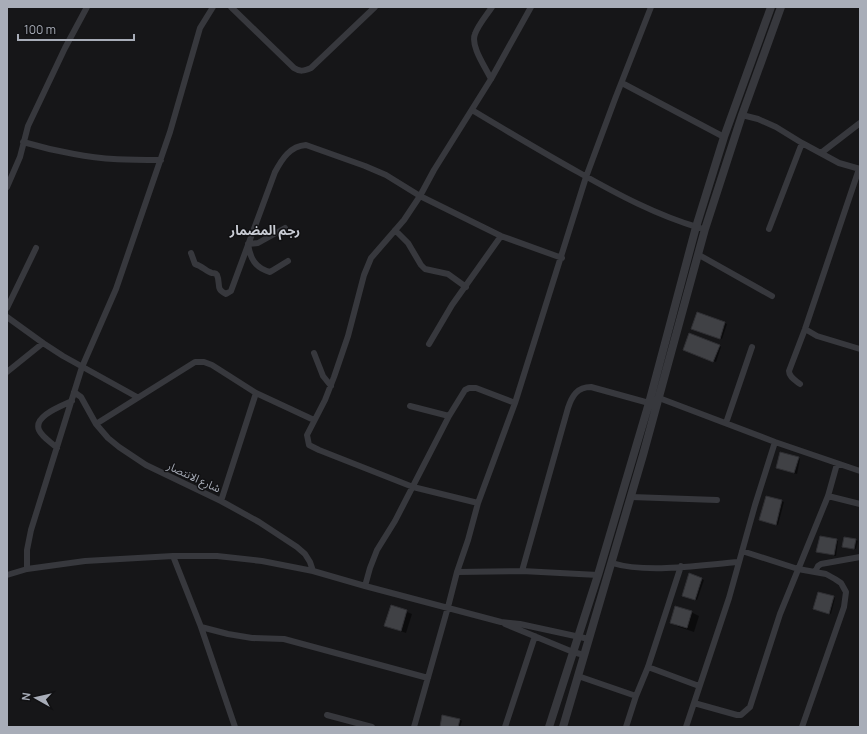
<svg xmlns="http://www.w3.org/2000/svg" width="867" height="734" viewBox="0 0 867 734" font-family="Manrope,'Noto Sans Arabic',sans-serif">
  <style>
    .shadow { fill: #0007 }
    .building { fill: #404145; stroke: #303034 }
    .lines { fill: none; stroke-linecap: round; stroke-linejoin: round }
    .minor { stroke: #37383d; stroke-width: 6 }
    .tertiary { stroke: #37383d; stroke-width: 8 }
    .labels { text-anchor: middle; stroke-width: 3; stroke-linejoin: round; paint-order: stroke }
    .street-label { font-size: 11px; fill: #a8adb8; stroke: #111113 }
    .quarter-label { font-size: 13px; font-weight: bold; fill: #c9ccd4; stroke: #111113 }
  </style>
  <rect width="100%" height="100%" fill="#161618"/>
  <path class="shadow" d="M 698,314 L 727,324 L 722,339 L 695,330 Z
    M 719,345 L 721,347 L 716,362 L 686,351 Z
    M 798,458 L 800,459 L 797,474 L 779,469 Z
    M 767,497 L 784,502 L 778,525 L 763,521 Z
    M 836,540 L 838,541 L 836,556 L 818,552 Z
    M 856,540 L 858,541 L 856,549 L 845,547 Z
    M 689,575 L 704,580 L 697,600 L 685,596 Z
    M 833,597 L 835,598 L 831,614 L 814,609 Z
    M 392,606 L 412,614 L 406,633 L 386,626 Z
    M 691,612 L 699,616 L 694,632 L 679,627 L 672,623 Z
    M 459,719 L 462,721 L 460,727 L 441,727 Z"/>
  <path class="building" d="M 697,312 L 725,322 L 720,339 L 691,329 Z
    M 689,333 L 720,345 L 713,362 L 683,350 Z
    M 780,452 L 799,457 L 794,473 L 776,468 Z
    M 766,496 L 782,500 L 776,525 L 759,520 Z
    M 820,536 L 837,539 L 834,555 L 816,552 Z
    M 844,537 L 856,539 L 854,549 L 842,547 Z
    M 689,573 L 702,578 L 695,600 L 682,596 Z
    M 818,592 L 834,596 L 829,614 L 813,609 Z
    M 391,605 L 407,610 L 401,631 L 384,626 Z
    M 675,606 L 692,611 L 687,628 L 670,623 Z
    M 442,715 L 460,719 L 458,727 L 440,727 Z"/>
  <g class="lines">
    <path class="minor" d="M 231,7 L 294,68 C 300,72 304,71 311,68 L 375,7
      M 491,79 C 486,68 470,46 475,34 C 478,25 486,16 492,7
      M 622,83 L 724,137
      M 472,110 C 507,131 542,152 578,172 C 617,194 656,215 700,228
      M 742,115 L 758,119 L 776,127 L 802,143 L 839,163 L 860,169
      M 23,142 C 40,147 57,151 74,154 C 103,160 132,160 161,160
      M 821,153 L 860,123
      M 7,187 L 20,157 L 28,126 L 65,48 L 87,7
      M 285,228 L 258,243 L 248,244 C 250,258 255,268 270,272 L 288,261
      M 769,229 L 802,143
      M 395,230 L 408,243 L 421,265 L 425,269 L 448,274 L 466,287
      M 191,253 L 195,264 C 202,266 207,272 212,273 C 215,274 215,272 217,275 C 221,284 215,289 226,294 L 231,291 L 275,172 C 282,159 290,146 306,145 L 365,166 L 386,175 L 420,196 L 501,236 L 562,258
      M 699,255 L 772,296
      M 7,308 L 36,248
      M 7,317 L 43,343 L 63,356 L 137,397
      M 805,329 L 817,336 L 860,349
      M 429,344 L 452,305 L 501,236
      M 314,353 L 323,376 L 331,386
      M 7,372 L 43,343
      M 800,384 C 795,380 789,377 789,371 L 805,329 L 859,169
      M 74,392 L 81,397 L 96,424 L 108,438 L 119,447 L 146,465 L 221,501 L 259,522 L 297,547 L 305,554 L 310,562 L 313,571
      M 659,398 L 775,442 L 860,471
      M 410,406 L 449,416
      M 726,423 L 752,347
      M 96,424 L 195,362 L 204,362 L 212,365 L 256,393 L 314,420
      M 57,448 C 52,443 42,437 39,430 C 33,416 62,406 72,401
      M 828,496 L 860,504
      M 631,497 L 717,500
      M 221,501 L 256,393
      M 478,503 L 413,487 L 319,450 L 309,445 L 307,435 L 325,400 L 334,377 L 348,336 L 364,275 L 371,258 L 404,220 L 420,196 L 434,170 L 491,79 L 531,7
      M 742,551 L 798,569 L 826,574 L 835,579 L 841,583 L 846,592 L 844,607 L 802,727
      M 173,556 L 201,627 L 228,634 L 252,638 L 284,639 L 428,678
      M 612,563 C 648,574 701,565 739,562
      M 27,569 L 27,550 L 31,530 L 82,367 L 116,289 L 170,132 L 200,28 L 213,7
      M 522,571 L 568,408 C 572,396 577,387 591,387 L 649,403
      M 457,572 L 522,571 L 598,575
      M 815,572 L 818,566 L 821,564 L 860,557
      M 7,575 L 27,569 L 85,561 L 173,556 L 217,556 L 262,561 L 313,571 L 365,586 L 501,622 L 520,624 L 589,639
      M 365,586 L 370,568 L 377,550 L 395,521 L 449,416 L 465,390 L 469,388 L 476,388 L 515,403
      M 505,624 L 573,652 L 584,655
      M 201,627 L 235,727
      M 648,667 L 699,686
      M 578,676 L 636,696
      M 694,703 L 737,715 L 741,715 L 750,707 L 780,614 L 828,496 L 837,464
      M 327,715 L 372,727
      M 414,727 L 448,607 L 457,572 L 468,540 L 478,503 L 515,403 L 586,177 L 615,99 L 651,7
      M 505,727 L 535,636
      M 626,727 L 636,696 L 648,667 L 681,566
      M 686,727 L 729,598 L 755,505 L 775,442"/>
    <path class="tertiary" d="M 549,727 L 598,575 L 649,403 L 696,227 L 724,137 L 771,7
      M 563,727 L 643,455 L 705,229 L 742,115 L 781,7"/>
  </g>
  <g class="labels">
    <g class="street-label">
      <text transform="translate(194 477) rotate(25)" y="4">شارع الانتصار</text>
    </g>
    <g class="quarter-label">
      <text x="265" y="235">رجم المضمار</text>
    </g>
  </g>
  <rect width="867" height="734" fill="none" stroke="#a8adb8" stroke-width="16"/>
  <g transform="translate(36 698) rotate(278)" stroke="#111113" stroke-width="3" paint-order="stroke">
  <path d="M0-3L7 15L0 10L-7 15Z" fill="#a8adb8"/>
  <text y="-6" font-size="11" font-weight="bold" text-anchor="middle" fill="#a8adb8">N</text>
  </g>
  <path d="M18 34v6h116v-6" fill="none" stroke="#a8adb8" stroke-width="2"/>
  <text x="24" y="34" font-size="12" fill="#a8adb8" stroke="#111113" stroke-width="3" paint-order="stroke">100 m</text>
</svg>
